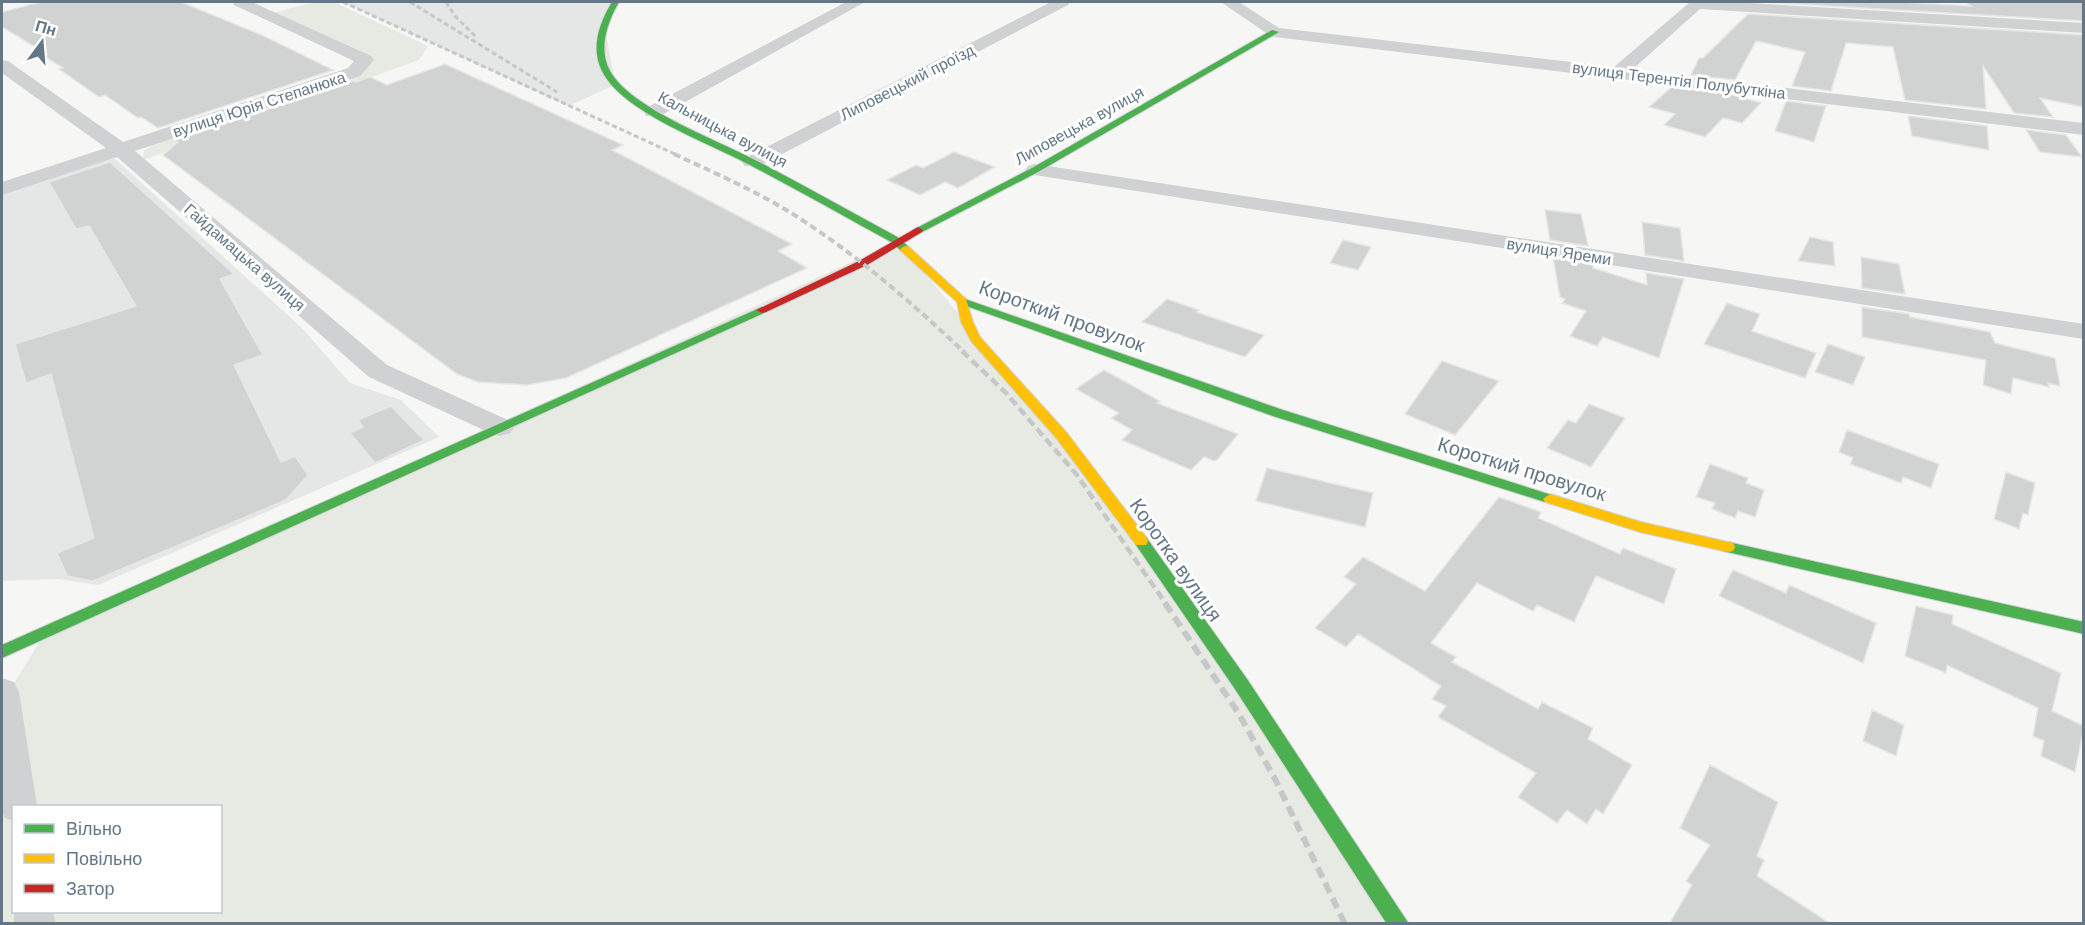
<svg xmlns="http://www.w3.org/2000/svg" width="2085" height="925" viewBox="0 0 2085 925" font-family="Arial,sans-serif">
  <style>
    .built { fill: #e5e6e6 }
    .green { fill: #e6eae3; fill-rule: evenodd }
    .building { fill: #d1d2d2; stroke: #e6e6e5; stroke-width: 1.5 }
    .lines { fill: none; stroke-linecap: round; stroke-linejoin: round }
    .fast-casing { stroke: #d1d3d5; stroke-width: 2 }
    .slow-casing { stroke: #d1d3d5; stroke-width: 2 }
    .jam-casing { stroke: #d1d3d5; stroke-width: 2 }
    .street { fill: #d0d1d2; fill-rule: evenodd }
    .fast { fill: #4caf50; fill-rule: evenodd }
    .slow { fill: #ffc107; fill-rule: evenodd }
    .jam { fill: #c62828; fill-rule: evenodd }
    .rail-far3 { stroke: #c6c7c8; stroke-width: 3; stroke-dasharray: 5 3; stroke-linecap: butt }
    .rail-far2 { stroke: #c6c7c8; stroke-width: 4; stroke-dasharray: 7 4; stroke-linecap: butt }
    .rail-far1 { stroke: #c6c7c8; stroke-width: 4.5; stroke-dasharray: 9 4.5; stroke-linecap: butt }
    .rail { stroke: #c6c7c8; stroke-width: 6; stroke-dasharray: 11 6; stroke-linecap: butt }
    .labels { text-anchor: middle; stroke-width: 6; stroke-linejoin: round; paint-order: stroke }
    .far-street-label { font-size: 16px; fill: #647787; stroke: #fff }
    .street-label { font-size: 20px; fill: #647787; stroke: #fff }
  </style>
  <rect width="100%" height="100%" fill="#f6f6f5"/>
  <path class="built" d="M 343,2 L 615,2 L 604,21 L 615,85 L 568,106 Z
    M 114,158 L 302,328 L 350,383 L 401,400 L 439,437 L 98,585 L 58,579 L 2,581 L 2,193 Z"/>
  <path class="green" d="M 314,2 L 334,2 L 428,46 L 419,60 L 143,160 L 144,151 L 156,142 L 356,73 L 369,59 L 274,13 Z
    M 897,241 L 1057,429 L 1399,923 L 2,923 L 2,703 L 45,633 ZM 14,806 L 220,806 L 220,912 L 14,912 Z"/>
  <path class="building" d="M 41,2 L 181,2 L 264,36 L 333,70 L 158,128 L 141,117 L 138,118 L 105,95 L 99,97 L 59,69 L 63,68 L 42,55 L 47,54 L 2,27 L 2,12 Z
    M 1761,2 L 1901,2 L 1971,6 L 1965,2 L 2084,2 L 2084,21 Z
    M 1748,14 L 2084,35 L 2084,107 L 2040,98 L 2053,117 L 2014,113 L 1983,66 L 1986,109 L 1905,100 L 1893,47 L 1846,43 L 1831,91 L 1792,86 L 1805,52 L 1756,41 L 1735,80 L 1691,75 L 1699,58 L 1703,58 Z
    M 445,64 L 623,145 L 612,150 L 792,244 L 778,251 L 807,268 L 566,378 L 527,385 L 478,382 L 457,374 L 163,155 L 178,142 L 175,140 L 353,81 L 356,82 L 370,77 L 387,85 Z
    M 1672,87 L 1729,94 L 1761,103 L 1742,123 L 1723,118 L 1705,137 L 1664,125 L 1675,114 L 1649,107 Z
    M 1786,101 L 1826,106 L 1814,142 L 1775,131 Z
    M 1908,116 L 1987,126 L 1989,150 L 1912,136 Z
    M 2026,130 L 2066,135 L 2082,157 L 2040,152 Z
    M 954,152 L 995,167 L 958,188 L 945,182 L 920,195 L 887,180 L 916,165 L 923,168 Z
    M 110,162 L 234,274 L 220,279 L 263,355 L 234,365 L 281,462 L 295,456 L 308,475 L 286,500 L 93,581 L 67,576 L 57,553 L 94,538 L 51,374 L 26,383 L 15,344 L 136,306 L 89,226 L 76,229 L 49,182 Z
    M 1545,210 L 1581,214 L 1588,246 L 1550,240 Z
    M 1642,222 L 1680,228 L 1684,261 L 1645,255 Z
    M 1810,237 L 1833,242 L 1835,266 L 1798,261 Z
    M 1343,240 L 1371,247 L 1358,270 L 1330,263 Z
    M 1861,257 L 1899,264 L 1905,294 L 1862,288 Z
    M 1553,258 L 1593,264 L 1593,268 L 1647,285 L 1646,273 L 1684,279 L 1659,358 L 1603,337 L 1597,346 L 1570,336 L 1586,311 L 1562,303 L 1565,299 L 1560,297 Z
    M 1167,299 L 1199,310 L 1196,312 L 1264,335 L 1245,357 L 1142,322 Z
    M 1727,303 L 1760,314 L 1752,331 L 1816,353 L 1805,378 L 1704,344 Z
    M 1862,307 L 1909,314 L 1910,317 L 1990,332 L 1995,343 L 2055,358 L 2060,386 L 2048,383 L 2049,387 L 2013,378 L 2011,394 L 1983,385 L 1986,360 L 1862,337 Z
    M 1828,344 L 1865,357 L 1853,385 L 1815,372 Z
    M 1442,361 L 1499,381 L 1455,435 L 1405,414 Z
    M 1104,370 L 1160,401 L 1157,403 L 1238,434 L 1218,459 L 1214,461 L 1204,457 L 1191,470 L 1122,440 L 1132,430 L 1111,418 L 1119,413 L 1076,389 Z
    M 1589,404 L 1625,418 L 1591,467 L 1547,448 L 1568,420 L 1576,423 Z
    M 391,406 L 424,440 L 375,463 L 350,433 L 363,427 L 358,420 Z
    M 1847,430 L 1939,464 L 1931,488 L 1903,477 L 1901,483 L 1850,464 L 1853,458 L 1839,452 Z
    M 1710,464 L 1748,478 L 1746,483 L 1764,490 L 1755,517 L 1738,511 L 1735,518 L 1712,509 L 1715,503 L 1696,497 Z
    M 1267,468 L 1373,493 L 1365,527 L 1256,501 Z
    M 2006,472 L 2035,483 L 2028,515 L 2023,513 L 2019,529 L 1994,519 Z
    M 1499,497 L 1541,512 L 1538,518 L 1620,554 L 1623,548 L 1676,569 L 1664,604 L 1596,576 L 1574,622 L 1537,605 L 1533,611 L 1477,583 L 1431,643 L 1456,657 L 1452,662 L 1538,709 L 1542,702 L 1593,728 L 1588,739 L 1632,765 L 1603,814 L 1596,809 L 1587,824 L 1567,810 L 1557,823 L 1518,797 L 1536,773 L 1438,717 L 1446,706 L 1432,699 L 1441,686 L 1358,634 L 1346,647 L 1315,628 L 1356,584 L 1344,577 L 1363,557 L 1425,591 Z
    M 1733,570 L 1786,593 L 1789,585 L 1876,623 L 1863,663 L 1719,596 Z
    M 1916,606 L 1953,615 L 1952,624 L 2061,673 L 2052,711 L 2084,726 L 2075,772 L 2041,756 L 2044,741 L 2033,736 L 2038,708 L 1947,665 L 1946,673 L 1905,656 Z
    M 1872,710 L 1904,725 L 1896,756 L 1863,741 Z
    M 1710,765 L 1778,802 L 1757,856 L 1764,860 L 1757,876 L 1831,924 L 1669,924 L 1692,885 L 1686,881 L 1710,845 L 1680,828 Z"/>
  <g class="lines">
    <defs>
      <path id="fast" d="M 612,2 L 619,2 C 607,23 598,49 610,71 C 631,109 718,140 757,161 C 805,186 853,213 901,239 L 910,249 L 909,251 L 901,251 L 893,243 C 845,217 798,190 750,165 C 709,143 622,112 602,71 C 590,47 600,22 612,2 Z
        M 1272,30 L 1279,32 L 1038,172 L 922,232 L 914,232 L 913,230 L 1032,168 Z
        M 962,298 L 1283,410 L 1555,496 L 1557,499 L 1555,502 L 1545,502 L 1273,416 L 958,303 L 958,299 Z
        M 762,307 L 768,310 L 766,312 L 2,658 L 2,645 Z
        M 1141,536 L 1146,537 L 1247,679 L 1409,924 L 1387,924 L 1235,689 L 1136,545 L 1134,541 L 1136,537 Z
        M 1728,542 L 2084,622 L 2084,634 L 1723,551 L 1721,547 L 1723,543 Z"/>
      <path id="slow" d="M 905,246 L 909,247 L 966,299 L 973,322 L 980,337 L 1067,433 L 1146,537 L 1148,541 L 1146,545 L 1136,545 L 1057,439 L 971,341 L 961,322 L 957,302 L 901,251 L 900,249 Z
        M 1550,494 L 1641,522 L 1728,542 L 1733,543 L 1735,547 L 1733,551 L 1728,552 L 1640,532 L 1545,502 L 1543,499 Z"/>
      <path id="jam" d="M 918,227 L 923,230 L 922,232 L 867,265 L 766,312 L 762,313 L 756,310 L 859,261 Z"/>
    </defs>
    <use href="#fast" class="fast-casing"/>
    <use href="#slow" class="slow-casing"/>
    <use href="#jam" class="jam-casing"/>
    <path class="street" d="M 233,2 L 252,2 L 371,56 L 374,60 L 360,76 L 135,151 L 387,365 L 510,421 L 514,427 L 510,433 L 500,436 L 490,433 L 369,377 L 117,157 L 2,195 L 2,182 L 106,148 L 2,73 L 2,60 L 8,61 L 123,142 L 348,68 L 354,61 L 234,5 Z
      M 846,2 L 865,2 L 660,116 L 646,116 L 644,112 L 646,108 Z
      M 1051,2 L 1070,2 L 1068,5 L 759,166 L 745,166 L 742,162 L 745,158 Z
      M 1221,2 L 1239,2 L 1279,28 L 1614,67 L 1690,2 L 1732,2 L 2084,23 L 2084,33 L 1700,9 L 1632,70 L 2084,123 L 2084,135 L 1275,37 L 1269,35 Z
      M 1035,164 L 2084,324 L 2084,339 L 1028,174 L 1025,170 L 1028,166 Z
      M 2,678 L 14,682 L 19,692 L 37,806 L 14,806 L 14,821 L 5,818 L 2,812 Z
      M 14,910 L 14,912 L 53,912 L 56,924 L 14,924 Z"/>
    <use href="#fast" class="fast"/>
    <use href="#slow" class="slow"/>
    <use href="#jam" class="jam"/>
    <path class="rail-far3" d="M 343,2 L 677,155
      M 410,2 L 557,92
      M 446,2 L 455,16 L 475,36"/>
    <path class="rail-far2" d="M 674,154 C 715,173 758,192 796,216 C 857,255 912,303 964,352"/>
    <path class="rail-far1" d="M 962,351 L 1006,393 L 1077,475 L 1166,604"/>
    <path class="rail" d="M 1165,603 L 1239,714 L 1275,779 L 1345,924"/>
  </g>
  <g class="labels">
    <g class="far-street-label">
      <text transform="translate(1679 80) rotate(7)" y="6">вулиця Терентія Полубуткіна</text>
      <text transform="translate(907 82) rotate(-27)" y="6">Липовецький проїзд</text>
      <text transform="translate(259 104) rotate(-18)" y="6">вулиця Юрія Степанюка</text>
      <text transform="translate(1079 125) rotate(-29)" y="6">Липовецька вулиця</text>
      <text transform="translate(723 129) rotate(28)" y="6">Кальницька вулиця</text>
      <text transform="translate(1559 251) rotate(9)" y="6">вулиця Яреми</text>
      <text transform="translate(245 257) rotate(41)" y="6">Гайдамацька вулиця</text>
    </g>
    <g class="street-label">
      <text transform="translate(1062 316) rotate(20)" y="7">Короткий провулок</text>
      <text transform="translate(1522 469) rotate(17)" y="7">Короткий провулок</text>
      <text transform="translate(1176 560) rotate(55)" y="7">Коротка вулиця</text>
    </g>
  </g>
  <rect width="2085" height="925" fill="none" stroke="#647787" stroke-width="6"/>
  <rect x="12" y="805" width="210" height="108" fill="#ffffff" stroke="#c1c9cf" stroke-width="1.5"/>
  <rect x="24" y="824" width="30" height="9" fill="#4caf50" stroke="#c1c9cf" stroke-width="1.5"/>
  <text x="66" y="835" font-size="18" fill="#647787">Вільно</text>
  <rect x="24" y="854" width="30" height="9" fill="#ffc107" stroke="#c1c9cf" stroke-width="1.5"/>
  <text x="66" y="865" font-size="18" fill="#647787">Повільно</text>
  <rect x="24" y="884" width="30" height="9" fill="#c62828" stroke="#c1c9cf" stroke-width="1.5"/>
  <text x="66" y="895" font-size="18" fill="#647787">Затор</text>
  <g transform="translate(42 42) rotate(16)" stroke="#ffffff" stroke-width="4.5" paint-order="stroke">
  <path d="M0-4.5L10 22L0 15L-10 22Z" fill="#647787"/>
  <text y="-9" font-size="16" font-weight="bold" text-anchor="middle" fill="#647787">Пн</text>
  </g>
</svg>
